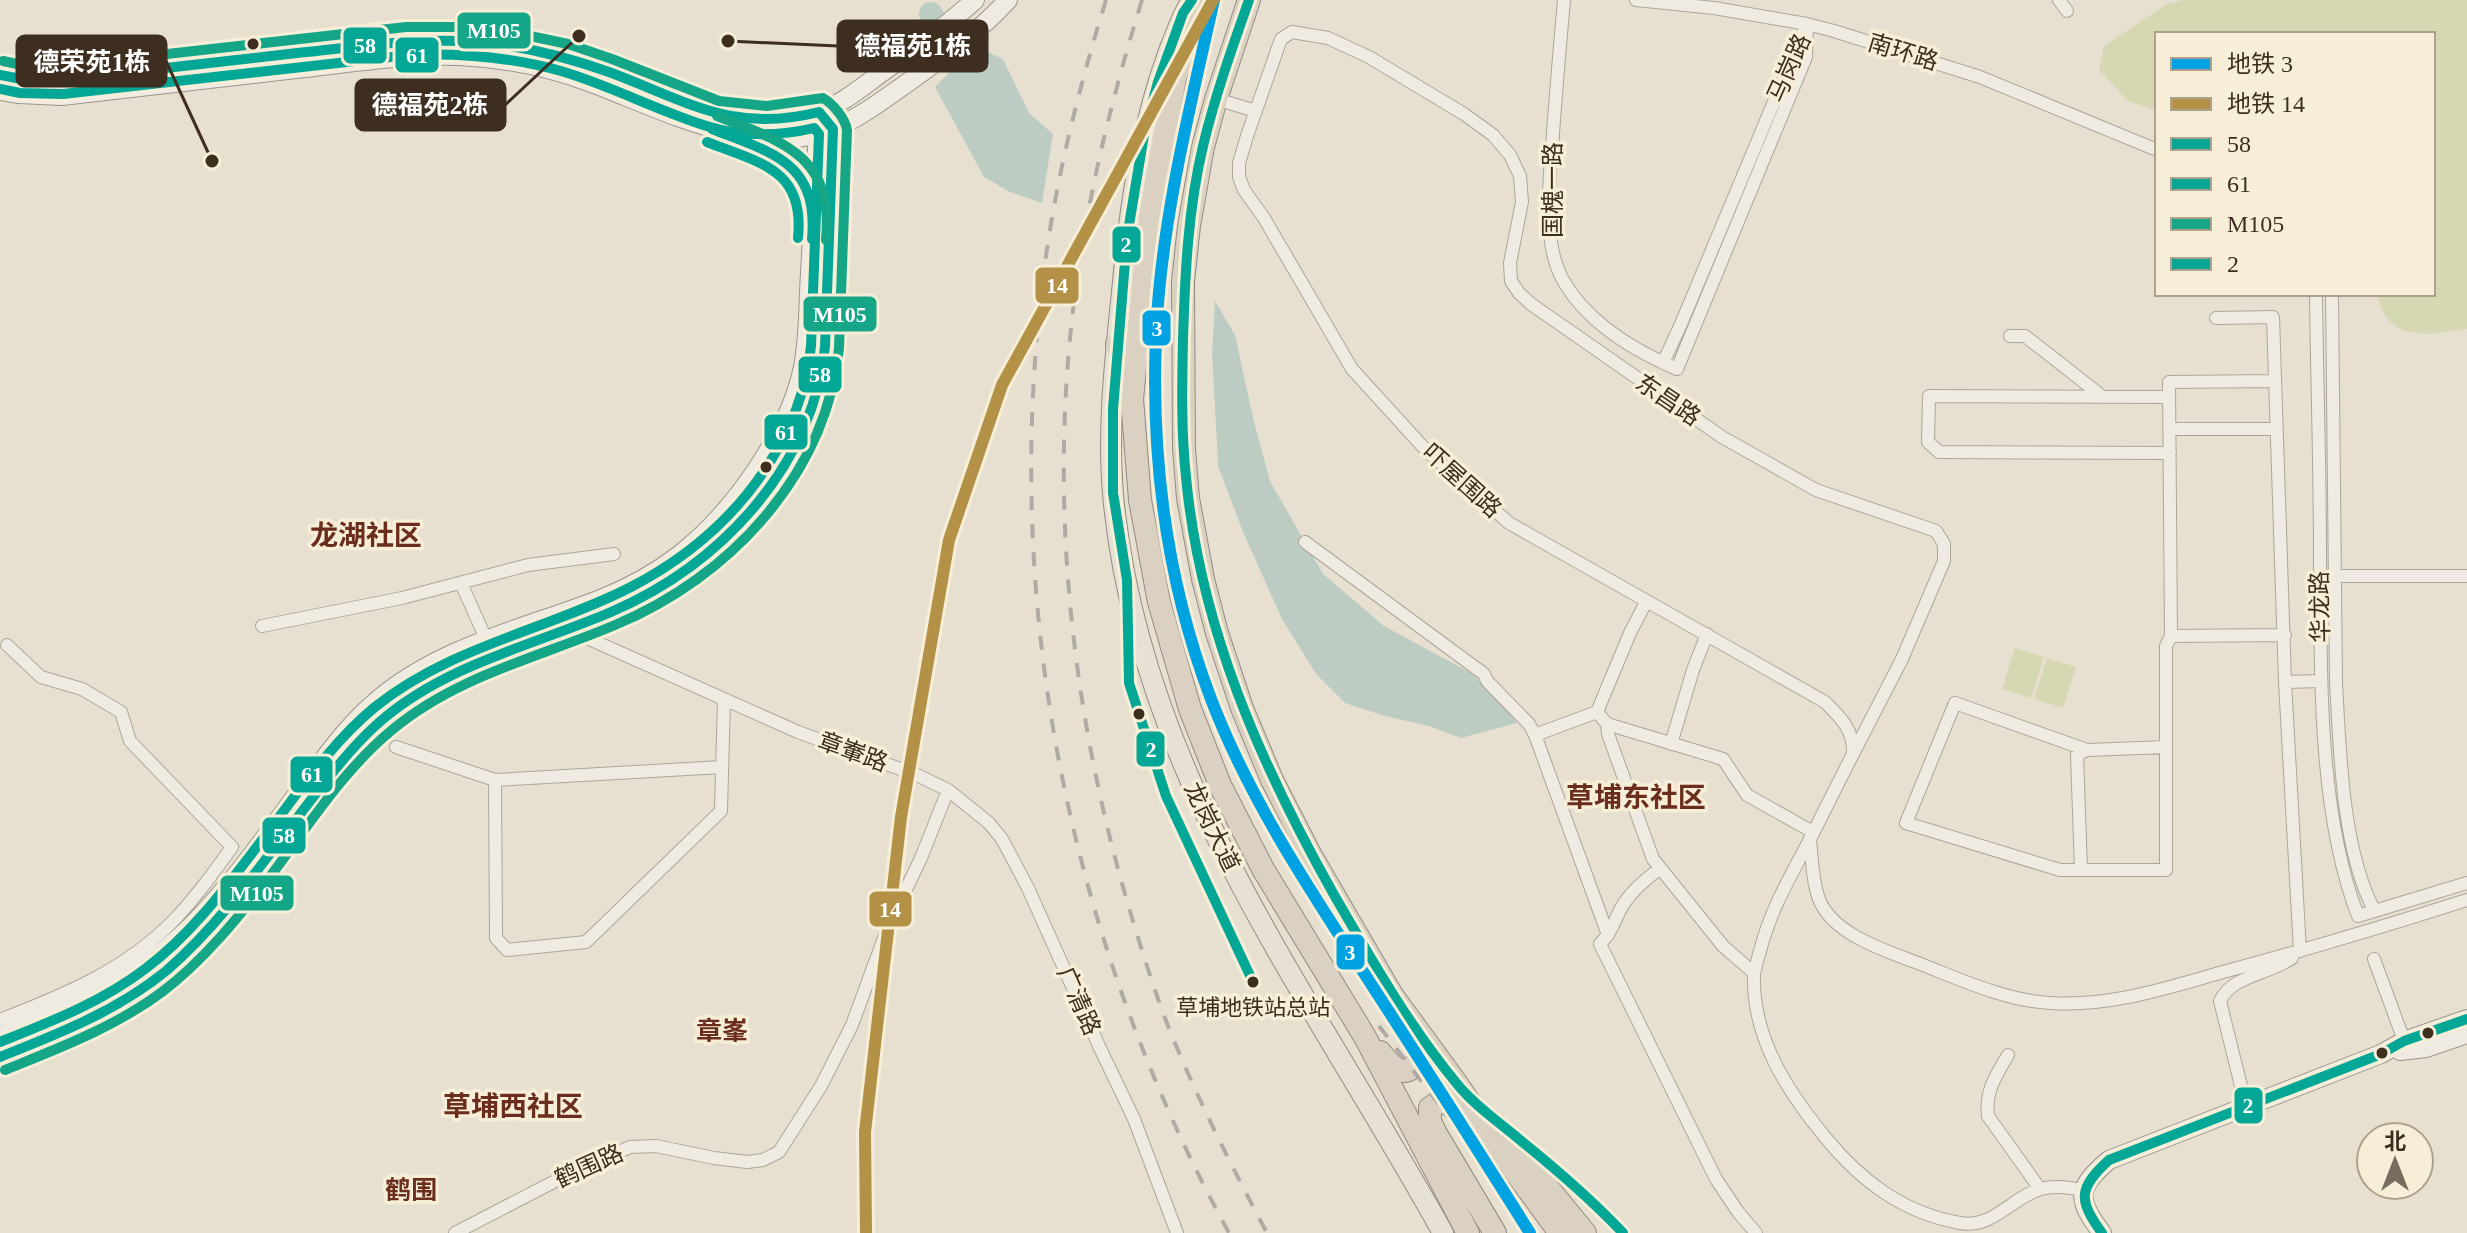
<svg xmlns="http://www.w3.org/2000/svg" width="2467" height="1233" viewBox="0 0 2467 1233" font-family="'Times New Roman','Noto Sans SC',serif">
  <style>
    .green { fill: #d6d7b3 }
    .water { fill: #bcccc2 }
    .pier { fill: #e7e0d1 }
    .lines { fill: none; stroke-linecap: round; stroke-linejoin: round }
    .river { stroke: #bcccc2; stroke-width: 24 }
    .street-casing { stroke: #ada599; stroke-width: 14 }
    .secondary-casing { stroke: #9c958a; stroke-width: 20 }
    .primary-casing { stroke: #928b80; stroke-width: 22 }
    .highway-casing { stroke: #928b80; stroke-width: 24 }
    .street { stroke: #efebe3; stroke-width: 12 }
    .secondary { stroke: #efebe3; stroke-width: 18 }
    .primary { stroke: #e6e1d4; stroke-width: 20 }
    .highway { stroke: #dad1c2; stroke-width: 22 }
    .rail { stroke: #afaaa2; stroke-width: 4; stroke-dasharray: 14 14; stroke-linecap: butt }
    .bus-1-casing { stroke: #f7eed8; stroke-width: 16 }
    .bus-2-casing { stroke: #f7eed8; stroke-width: 16 }
    .bus-3-casing { stroke: #f7eed8; stroke-width: 16 }
    .bus-4-casing { stroke: #f7eed8; stroke-width: 16 }
    .bus-1 { stroke: #04a796; stroke-width: 10 }
    .bus-2 { stroke: #04a796; stroke-width: 10 }
    .bus-3 { stroke: #15a687; stroke-width: 10 }
    .bus-4 { stroke: #04a796; stroke-width: 10 }
    .metro-1-casing { stroke: #f7eed8; stroke-width: 18 }
    .metro-2-casing { stroke: #f7eed8; stroke-width: 18 }
    .metro-1 { stroke: #00a2e1; stroke-width: 12 }
    .metro-2 { stroke: #b39147; stroke-width: 12 }
    .bus-dot { fill: #3d2e20; stroke: #f7eed8; stroke-width: 3 }
    .labels { text-anchor: middle; stroke-width: 7; stroke-linejoin: round; paint-order: stroke }
    .bus-label { font-size: 22px; fill: #3d2e20; stroke: #f7eed8 }
    .street-label { font-size: 24px; fill: #3d2e20; stroke: #f7eed8 }
    .neighbourhood-label { font-size: 26px; font-weight: bold; fill: #6b2e1e; stroke: #f7eed8 }
    .quarter-label { font-size: 28px; font-weight: bold; fill: #6b2e1e; stroke: #f7eed8 }
    .leader { fill: none; stroke: #3d2e20; stroke-width: 3 }
    .callout-dot { fill: #3d2e20; stroke: #f7eed8; stroke-width: 3 }
    .callout { fill: #3d2e20; stroke: #3d2e20; stroke-width: 3 }
    .callout-label { font-size: 26px; text-anchor: middle; font-weight: bold; fill: #fff }
    .line-badge { stroke: #f7eed8; stroke-width: 3 }
    .badge-label { font-size: 22px; text-anchor: middle; font-weight: bold; fill: #fff }
  </style>
  <rect width="100%" height="100%" fill="#e7e0d1"/>
  <path class="green" d="M 2183,0 L 2467,0 L 2467,329 C 2426,335 2390,344 2376,294 L 2433,294 L 2433,34 L 2157,34 L 2157,111 L 2128,101 L 2099,70 L 2104,46 L 2167,4 Z
    M 2015,648 L 2044,657 L 2031,698 L 2002,689 Z
    M 2047,658 L 2076,667 L 2063,708 L 2034,699 Z"/>
  <path class="water" d="M 981,49 L 1003,59 L 1029,113 L 1053,134 L 1042,203 L 1010,192 L 984,177 L 935,87 L 953,69 Z
    M 1215,301 L 1235,335 L 1254,422 L 1270,481 L 1323,574 L 1384,626 L 1471,673 L 1502,700 L 1517,723 L 1461,738 L 1429,726 L 1385,716 L 1345,703 L 1316,674 L 1282,619 L 1244,534 L 1218,466 L 1212,354 Z"/>
  <path class="pier" d="M 1214,298 L 1212,354 L 1218,466 L 1213,457 L 1208,354 L 1211,301 Z"/>
  <g class="lines">
    <path class="river" d="M 931,14 L 974,92"/>
    <defs>
      <path id="street" d="M 1564,0 C 1560,45 1556,90 1553,134 C 1550,177 1541,241 1563,280 C 1587,323 1633,350 1677,369 L 1806,57 L 1807,24
        M 1636,0 L 1714,8 L 1807,24 L 1834,31 L 1980,77 L 2157,150
        M 2059,0 L 2067,11
        M 1216,99 L 1256,111
        M 2316,294 C 2317,381 2320,468 2320,555 C 2321,668 2317,810 2358,916 L 2467,883
        M 2332,294 L 2336,683 C 2340,753 2342,848 2374,910
        M 2216,318 L 2273,317 L 2285,682 L 2300,951
        M 2010,336 L 2025,336 L 2103,397
        M 1663,363 L 1681,324 L 1804,30
        M 2169,397 L 1929,396 L 1928,442 L 1939,452 L 2170,453
        M 2169,429 L 2276,429
        M 1305,542 L 1484,674 L 1487,681 L 1529,724 L 1535,735 L 1597,712 L 1607,724 L 1608,734 L 1653,859 L 1723,946 L 1754,973
        M 2330,576 L 2467,576
        M 461,583 L 486,639
        M 262,626 L 402,598 L 528,565 L 614,554
        M 567,629 L 798,732 L 917,775 L 948,790 L 989,823 L 1002,839 L 1027,886 L 1099,1046 L 1134,1119 L 1177,1233
        M 2171,636 L 2169,382 L 2275,381
        M 2285,682 L 2321,681
        M 1597,712 L 1630,633 L 1646,602
        M 1607,724 L 1723,759 L 1747,795 L 1813,832
        M 1535,735 L 1608,935
        M 1671,744 L 1693,670 L 1707,634
        M 396,747 L 495,780 L 722,767
        M 2087,750 L 1955,703 L 1906,823 L 2060,870 L 2166,870 L 2166,646 L 2171,636 L 2285,635
        M 1853,754 L 1902,659 L 1944,561 L 1944,544 L 1936,531 L 1816,490 L 1722,437 L 1531,304 L 1519,293 L 1511,281 L 1510,263 L 1522,202 L 1520,176 L 1510,155 L 1493,135 L 1464,114 L 1369,57 L 1328,38 L 1292,32 L 1281,39 L 1247,136 L 1239,163 L 1239,177 L 1244,190 L 1264,218 L 1352,369 L 1424,448 L 1509,523 L 1825,702 C 1841,718 1854,730 1853,754 C 1838,783 1824,812 1809,841 C 1790,877 1770,911 1760,951 C 1758,958 1755,967 1754,975 C 1752,1037 1787,1091 1825,1137 C 1861,1181 1903,1213 1960,1223 C 1993,1229 2012,1197 2041,1189 C 2055,1185 2070,1188 2084,1190
        M 495,780 L 496,938 L 507,950 L 586,942 L 721,811 L 724,699
        M 1810,839 C 1812,858 1812,880 1819,899 C 1832,934 1886,951 1918,963 C 1959,979 2006,1001 2051,1003 C 2110,1007 2166,988 2223,972 C 2305,950 2386,926 2467,900
        M 1660,868 C 1644,881 1630,892 1620,910 C 1614,923 1610,934 1600,944 L 1716,1179 L 1738,1212 L 1756,1233
        M 2081,870 L 2077,755 L 2087,750 L 2166,747
        M 2374,959 L 2406,1046
        M 0,1020 C 64,995 126,970 175,919 C 196,897 214,872 232,847 L 130,741 L 121,712 L 82,689 L 41,677 L 7,645
        M 2008,1055 C 1996,1075 1985,1091 1988,1116 L 2040,1189
        M 2246,1106 L 2220,1001 C 2232,975 2270,974 2292,958
        M 455,1233 L 563,1177 L 630,1147 L 656,1146 L 714,1158 L 747,1162 L 763,1160 L 779,1152 L 821,1086 L 852,1025 L 888,927 L 921,858 L 948,790"/>
      <path id="secondary" d="M 0,75 L 21,79 L 61,80 L 408,41 C 463,39 518,43 571,60 C 647,84 735,142 817,113 C 841,105 863,86 884,71 C 916,48 946,26 975,0
        M 0,91 L 19,94 L 62,96 C 140,87 218,78 296,69 C 350,63 405,54 459,56 C 503,58 548,67 589,82 C 659,108 758,161 833,129 C 857,119 879,103 900,88 C 938,61 976,35 1008,0
        M 743,142 C 774,155 802,163 812,199
        M 0,1036 C 71,1007 141,978 195,922 C 239,877 278,819 316,769 C 334,746 351,723 373,704 C 438,646 525,629 603,598 C 630,587 657,572 679,555 C 733,513 789,434 803,367 C 809,336 808,304 810,273 C 813,220 816,166 819,112
        M 2400,1051 L 2426,1048 L 2467,1034
        M 0,1057 C 52,1036 107,1015 153,981 C 194,949 225,911 257,870 C 289,828 321,786 355,745 C 429,667 517,652 611,612 C 680,583 741,535 781,471 C 806,433 822,392 825,347 L 833,129 L 819,112
        M 2102,1233 C 2076,1199 2076,1188 2109,1160 L 2381,1054 L 2404,1041 L 2467,1019"/>
      <path id="primary" d="M 1192,0 C 1182,15 1177,32 1170,48 C 1142,123 1130,203 1123,282 C 1116,352 1107,424 1113,494 C 1138,774 1312,996 1443,1233"/>
      <path id="highway" d="M 1203,0 L 1175,78 L 1150,218 L 1132,399 L 1140,500 L 1159,602 L 1190,709 L 1220,785 L 1263,869 L 1365,1037 L 1468,1233
        M 1249,0 L 1216,99 L 1203,147 L 1189,226 L 1183,282 L 1184,449 L 1188,498 L 1203,579 L 1217,633 L 1242,708 L 1272,780 L 1310,854 L 1392,995 L 1460,1088 L 1516,1173 L 1560,1233
        M 1117,344 L 1128,385
        M 1380,1052 C 1385,1058 1392,1068 1400,1070 C 1404,1072 1408,1071 1412,1068 C 1425,1059 1416,1043 1411,1032
        M 1502,1132 L 1585,1233
        M 1478,1141 C 1468,1127 1457,1104 1440,1101 L 1430,1108 L 1430,1121 L 1435,1132 L 1495,1233"/>
    </defs>
    <use href="#street" class="street-casing"/>
    <use href="#secondary" class="secondary-casing"/>
    <use href="#primary" class="primary-casing"/>
    <use href="#highway" class="highway-casing"/>
    <use href="#street" class="street"/>
    <use href="#secondary" class="secondary"/>
    <use href="#primary" class="primary"/>
    <use href="#highway" class="highway"/>
    <path class="rail" d="M 1106,0 C 1077,94 1053,190 1042,287 C 1003,614 1071,945 1229,1233
      M 1142,0 C 1113,94 1089,190 1076,287 C 1047,498 1071,718 1133,921 C 1144,958 1156,995 1170,1031 C 1198,1100 1232,1167 1267,1233
      M 1379,1026 L 1497,1180"/>
    <defs>
      <path id="bus-1" d="M 0,75 L 21,79 L 61,80 C 140,71 218,62 297,53 C 357,47 418,37 479,42 C 524,46 567,57 609,72 C 687,101 732,134 819,112 L 833,129 L 825,347 C 812,468 720,565 611,612 C 534,645 448,664 383,719 C 356,742 335,769 314,796 C 267,856 224,921 166,971 C 117,1011 58,1034 0,1057
        M 712,129 C 772,153 819,162 812,239"/>
      <path id="bus-2" d="M 0,89 L 20,93 L 63,94 L 409,55 C 460,53 511,57 561,71 C 612,86 660,112 710,127 C 743,137 781,136 814,128 L 819,134 L 811,346 C 806,394 789,435 762,474 C 729,522 683,560 631,587 C 547,630 451,646 375,707 C 331,743 297,794 262,840 C 227,886 192,934 145,969 C 102,1002 50,1022 0,1042
        M 707,142 C 760,163 805,169 798,238"/>
      <path id="bus-3" d="M 3,61 L 22,65 L 60,66 L 406,27 L 459,27 L 511,32 L 568,44 L 612,59 L 719,101 L 767,106 L 823,98 C 833,104 845,118 847,130 L 839,348 C 826,475 730,577 615,625 C 540,657 456,676 392,730 C 343,770 307,828 269,878 C 237,919 203,961 162,992 C 115,1027 59,1048 5,1070
        M 717,116 C 784,142 834,156 826,240"/>
      <path id="bus-4" d="M 1192,0 L 1183,13 L 1158,82 L 1145,129 L 1127,237 L 1113,409 L 1113,493 L 1127,580 L 1129,683 L 1166,796 L 1253,982
        M 1249,0 C 1232,48 1215,96 1203,146 C 1188,209 1185,274 1183,339 C 1182,385 1181,431 1186,477 C 1200,627 1260,763 1333,893 C 1371,959 1409,1026 1458,1085 C 1475,1106 1499,1122 1520,1140 C 1556,1169 1591,1199 1623,1233
        M 2102,1233 C 2078,1200 2078,1188 2109,1160 L 2381,1054 L 2404,1041 L 2467,1019"/>
    </defs>
    <use href="#bus-1" class="bus-1-casing"/>
    <use href="#bus-2" class="bus-2-casing"/>
    <use href="#bus-3" class="bus-3-casing"/>
    <use href="#bus-4" class="bus-4-casing"/>
    <use href="#bus-1" class="bus-1"/>
    <use href="#bus-2" class="bus-2"/>
    <use href="#bus-3" class="bus-3"/>
    <use href="#bus-4" class="bus-4"/>
    <defs>
      <path id="metro-1" d="M 1214,0 C 1190,107 1160,227 1156,337 C 1151,459 1167,583 1211,699 C 1250,801 1312,893 1371,984 C 1425,1067 1478,1150 1530,1233"/>
      <path id="metro-2" d="M 866,1233 L 865,1132 L 901,817 L 949,540 L 1002,385 L 1213,0"/>
    </defs>
    <use href="#metro-1" class="metro-1-casing"/>
    <use href="#metro-2" class="metro-2-casing"/>
    <use href="#metro-1" class="metro-1"/>
    <use href="#metro-2" class="metro-2"/>
  </g>
  <g class="bus-dot">
    <circle cx="253" cy="44" r="7"/>
    <circle cx="766" cy="467" r="7"/>
    <circle cx="1139" cy="714" r="7"/>
    <circle cx="1253" cy="982" r="7"/>
    <circle cx="2428" cy="1033" r="7"/>
    <circle cx="2382" cy="1053" r="7"/>
  </g>
  <g class="labels">
    <g class="bus-label">
      <text x="1253" y="1015">草埔地铁站总站</text>
    </g>
    <g class="street-label">
      <text transform="translate(1903 52) rotate(17)" y="8">南环路</text>
      <text transform="translate(1789 68) rotate(-66)" y="8">马岗路</text>
      <text transform="translate(1553 190) rotate(-90)" y="8">国槐一路</text>
      <text transform="translate(1668 400) rotate(34)" y="8">东昌路</text>
      <text transform="translate(1462 481) rotate(42)" y="8">吓屋围路</text>
      <text transform="translate(2320 607) rotate(-91)" y="8">华龙路</text>
      <text transform="translate(853 752) rotate(20)" y="8">章輋路</text>
      <text transform="translate(1212 827) rotate(64)" y="8">龙岗大道</text>
      <text transform="translate(1079 1001) rotate(66)" y="8">广清路</text>
      <text transform="translate(589 1166) rotate(-24)" y="8">鹤围路</text>
    </g>
    <g class="neighbourhood-label">
      <text x="722" y="1040">章峯</text>
      <text x="411" y="1199">鹤围</text>
    </g>
    <g class="quarter-label">
      <text x="366" y="545">龙湖社区</text>
      <text x="1636" y="807">草埔东社区</text>
      <text x="513" y="1116">草埔西社区</text>
    </g>
  </g>
  <path class="leader" d="M728 41L838 46M212 161L166 61M579 36L505 105"/>
  <g class="callout-dot">
    <circle cx="728" cy="41" r="8"/>
    <circle cx="212" cy="161" r="8"/>
    <circle cx="579" cy="36" r="8"/>
  </g>
  <g class="callout">
    <rect x="838" y="21" width="149" height="50" rx="8"/>
    <rect x="17" y="36" width="149" height="50" rx="8"/>
    <rect x="356" y="80" width="149" height="50" rx="8"/>
  </g>
  <g class="callout-label">
    <text x="913" y="55">德福苑1栋</text>
    <text x="92" y="71">德荣苑1栋</text>
    <text x="430" y="114">德福苑2栋</text>
  </g>
  <g class="line-badge">
    <rect x="456" y="11" width="76" height="39" rx="8" fill="#15a687"/>
    <rect x="342" y="26" width="46" height="39" rx="8" fill="#04a796"/>
    <rect x="394" y="36" width="46" height="38" rx="8" fill="#04a796"/>
    <rect x="1111" y="225" width="31" height="39" rx="8" fill="#04a796"/>
    <rect x="1034" y="266" width="46" height="39" rx="8" fill="#b39147"/>
    <rect x="802" y="295" width="76" height="38" rx="8" fill="#15a687"/>
    <rect x="1141" y="309" width="31" height="38" rx="8" fill="#00a2e1"/>
    <rect x="797" y="355" width="46" height="39" rx="8" fill="#04a796"/>
    <rect x="763" y="413" width="46" height="38" rx="8" fill="#04a796"/>
    <rect x="1135" y="730" width="31" height="38" rx="8" fill="#04a796"/>
    <rect x="289" y="755" width="45" height="39" rx="8" fill="#04a796"/>
    <rect x="261" y="816" width="46" height="39" rx="8" fill="#04a796"/>
    <rect x="219" y="874" width="76" height="38" rx="8" fill="#15a687"/>
    <rect x="868" y="890" width="45" height="38" rx="8" fill="#b39147"/>
    <rect x="1335" y="933" width="31" height="38" rx="8" fill="#00a2e1"/>
    <rect x="2233" y="1086" width="31" height="39" rx="8" fill="#04a796"/>
  </g>
  <g class="badge-label">
    <text x="494" y="38">M105</text>
    <text x="365" y="53">58</text>
    <text x="417" y="63">61</text>
    <text x="1126" y="252">2</text>
    <text x="1057" y="293">14</text>
    <text x="840" y="322">M105</text>
    <text x="1157" y="336">3</text>
    <text x="820" y="382">58</text>
    <text x="786" y="440">61</text>
    <text x="1151" y="757">2</text>
    <text x="312" y="782">61</text>
    <text x="284" y="843">58</text>
    <text x="257" y="901">M105</text>
    <text x="890" y="917">14</text>
    <text x="1350" y="960">3</text>
    <text x="2248" y="1113">2</text>
  </g>
  <rect x="2155" y="32" width="280" height="264" fill="#f7eed8" stroke="#ada18e" stroke-width="2"/>
  <rect x="2171" y="58" width="40" height="12" fill="#00a2e1" stroke="#ada18e" stroke-width="2"/>
  <text x="2227" y="72" font-size="24" fill="#3d2e20">地铁 3</text>
  <rect x="2171" y="98" width="40" height="12" fill="#b39147" stroke="#ada18e" stroke-width="2"/>
  <text x="2227" y="112" font-size="24" fill="#3d2e20">地铁 14</text>
  <rect x="2171" y="138" width="40" height="12" fill="#04a796" stroke="#ada18e" stroke-width="2"/>
  <text x="2227" y="152" font-size="24" fill="#3d2e20">58</text>
  <rect x="2171" y="178" width="40" height="12" fill="#04a796" stroke="#ada18e" stroke-width="2"/>
  <text x="2227" y="192" font-size="24" fill="#3d2e20">61</text>
  <rect x="2171" y="218" width="40" height="12" fill="#15a687" stroke="#ada18e" stroke-width="2"/>
  <text x="2227" y="232" font-size="24" fill="#3d2e20">M105</text>
  <rect x="2171" y="258" width="40" height="12" fill="#04a796" stroke="#ada18e" stroke-width="2"/>
  <text x="2227" y="272" font-size="24" fill="#3d2e20">2</text>
  <g transform="translate(2395 1161)"><circle r="38" fill="#f7eed8" stroke="#ada18e" stroke-width="2"/>
  <path d="M0-6L14 30L0 20L-14 30Z" fill="#786c5e"/>
  <text y="-12" font-size="22" font-weight="bold" text-anchor="middle" fill="#3d2e20">北</text>
  </g>
</svg>
